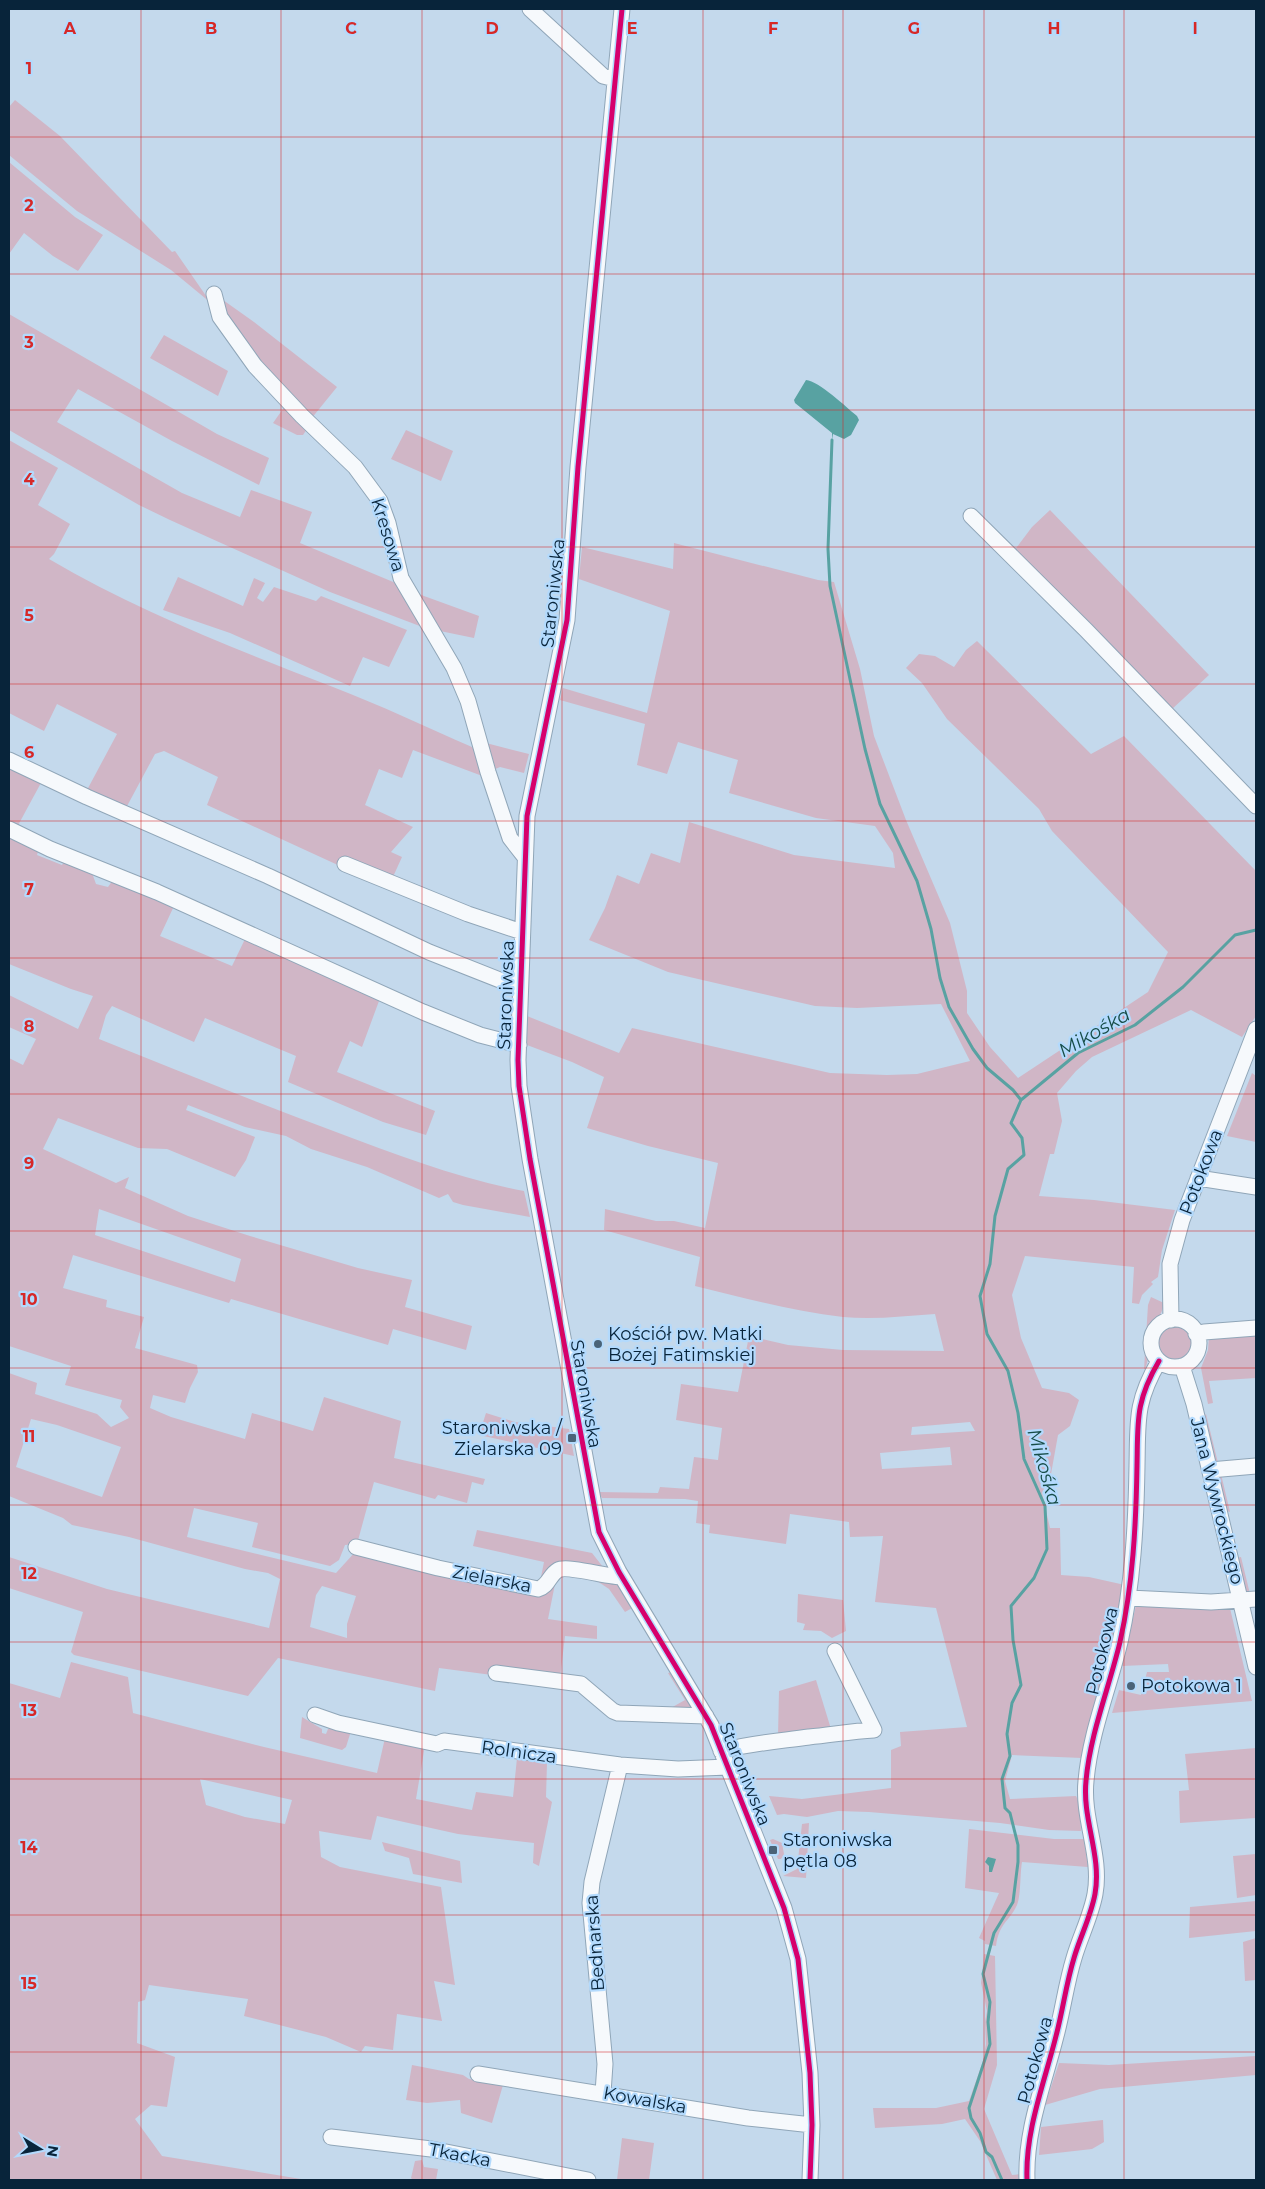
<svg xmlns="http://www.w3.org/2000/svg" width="1265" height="2189" viewBox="0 0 1265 2189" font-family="Montserrat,sans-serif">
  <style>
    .green { fill: #d0b6c6; fill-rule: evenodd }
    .water { fill: #58a2a2 }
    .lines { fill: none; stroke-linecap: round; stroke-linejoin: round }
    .stream { stroke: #58a2a2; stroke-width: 3 }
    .minor-casing { stroke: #90a6b8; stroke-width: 17 }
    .minor { stroke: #f6f9fc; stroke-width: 15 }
    .cycleway-casing { stroke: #b3dafd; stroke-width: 8 }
    .cycleway { stroke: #d6006c; stroke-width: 5 }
    .grid { fill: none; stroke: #d62828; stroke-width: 1; stroke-opacity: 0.55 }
    .poi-dot { fill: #4a6378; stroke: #b3dafd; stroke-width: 2 }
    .labels { text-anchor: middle; stroke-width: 4.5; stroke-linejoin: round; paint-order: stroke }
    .street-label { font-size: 18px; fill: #08243a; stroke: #b3dafd }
    .poi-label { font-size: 18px; fill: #08243a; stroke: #b3dafd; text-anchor: start }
    .water-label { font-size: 19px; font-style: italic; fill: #174d48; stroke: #b3dafd }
    .grid-label { font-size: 16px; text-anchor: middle; font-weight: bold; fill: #d62828; stroke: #b3dafd; stroke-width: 4.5; stroke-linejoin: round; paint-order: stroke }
  </style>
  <rect width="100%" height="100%" fill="#c4d9ec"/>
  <path class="green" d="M 15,100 L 60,136 L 172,252 L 175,251 L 211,303 L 171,270 L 77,211 L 9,155 L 9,107 Z
    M 9,162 L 75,217 L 103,235 L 78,271 L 53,256 L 24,233 L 9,254 Z
    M 218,300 L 223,300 L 254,322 L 337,387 L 311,419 L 233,330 Z
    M 9,314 L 217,434 L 269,458 L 259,485 L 172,441 L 78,389 L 57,422 L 182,493 L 240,517 L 251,490 L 312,512 L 300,543 L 398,584 L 425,628 L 330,592 L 170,520 L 139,505 L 9,430 Z
    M 164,335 L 228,371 L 218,396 L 150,358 Z
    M 285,406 L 307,429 L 303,435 L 297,435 L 273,423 Z
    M 406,430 L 453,451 L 441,481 L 391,459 Z
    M 9,440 L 58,468 L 38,505 L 70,524 L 54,554 L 49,559 C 139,612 236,649 333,687 C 380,705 426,727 472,747 L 478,754 L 485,777 L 413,750 L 402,778 L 379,769 L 365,805 L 413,827 L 391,852 L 402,857 L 392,879 L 340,866 L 207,805 L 218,777 L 164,751 L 155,754 L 126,808 L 87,790 L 117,734 L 57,704 L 44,731 L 9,713 Z
    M 1050,510 L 1209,675 L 1171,710 L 1014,551 L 1032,527 Z
    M 674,543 L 818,580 L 834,582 L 860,669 L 874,736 L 906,820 L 950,923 L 967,991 L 967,1013 L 990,1047 L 1018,1078 L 1148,992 L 1168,952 L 1052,831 L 1039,809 L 947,719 L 922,683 L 906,668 L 919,654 L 935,656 L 954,667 L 966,650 L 977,641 L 1091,754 L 1124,736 L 1256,871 L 1256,1016 L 1242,1037 L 1191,1010 L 1092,1057 L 1076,1071 L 1057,1093 L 1062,1121 L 1054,1154 L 1050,1154 L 1039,1196 L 1094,1200 L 1175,1210 L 1162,1250 L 1158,1277 L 1151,1282 L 1153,1284 L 1142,1295 L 1139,1304 L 1132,1303 L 1134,1267 L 1025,1256 L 1012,1295 L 1021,1338 L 1042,1388 L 1069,1393 L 1079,1400 L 1070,1426 L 1058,1435 L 1051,1474 L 1042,1493 L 1050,1528 L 1060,1528 L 1061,1575 L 1089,1577 L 1125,1585 L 1115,1635 L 1082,1758 L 1012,1755 L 1005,1781 L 1010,1799 L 1076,1796 L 1083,1810 L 1080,1815 L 1081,1831 L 1049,1830 L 1000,1823 L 869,1812 L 838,1811 L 807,1817 L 784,1814 L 777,1815 L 769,1796 L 802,1799 L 891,1788 L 891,1750 L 901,1746 L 900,1732 L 967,1727 L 936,1608 L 875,1602 L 883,1536 L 850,1537 L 849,1522 L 790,1514 L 786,1544 L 709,1533 L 710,1525 L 696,1523 L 698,1501 L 685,1499 L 602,1498 L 599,1492 L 658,1493 L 660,1487 L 689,1489 L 694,1457 L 718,1460 L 722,1428 L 676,1420 L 681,1384 L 738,1392 L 749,1336 L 788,1345 L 843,1350 L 944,1351 L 935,1314 C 905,1316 874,1320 843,1317 C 793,1311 744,1298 695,1286 L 700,1257 L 604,1230 L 605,1209 L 656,1221 L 674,1221 L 705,1228 L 718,1163 L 648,1146 L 587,1128 L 604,1077 L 572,1062 L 527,1045 L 527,1016 L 619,1053 L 632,1028 L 830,1073 L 887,1075 L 917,1074 L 970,1061 L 941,1004 L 857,1008 L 815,1006 L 668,972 L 589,940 L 605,908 L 617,875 L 639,884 L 651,853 L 680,863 L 689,822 L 794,855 L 895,868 L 893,853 L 875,826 L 816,818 L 729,793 L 738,760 L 678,742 L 667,774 L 637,765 L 645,724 L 560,700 L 563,688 L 647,713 L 670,611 L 579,579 L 582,547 L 673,569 ZM 970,1422 L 975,1431 L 911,1435 L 912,1427 ZM 950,1447 L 952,1465 L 882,1469 L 880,1453 Z
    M 178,577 L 243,606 L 254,578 L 265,583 L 257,598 L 263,602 L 274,587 L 316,601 L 321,596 L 407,630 L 389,667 L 363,657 L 350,686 L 230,633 L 163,610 Z
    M 413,592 L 479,616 L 474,638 L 440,631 Z
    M 486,743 L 529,754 L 524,773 L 500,767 L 493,770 Z
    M 9,765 L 42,781 L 16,829 L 9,825 Z
    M 9,834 L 39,848 L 37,855 L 62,865 L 66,859 L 92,873 L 96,884 L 108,887 L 113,880 L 174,906 L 160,936 L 232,966 L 245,939 L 379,1001 L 362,1047 L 350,1041 L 337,1072 L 435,1111 L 426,1135 L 383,1122 L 288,1082 L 296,1056 L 205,1018 L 194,1042 L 112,1006 L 106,1015 L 99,1039 C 178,1071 256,1102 336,1132 C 397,1155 460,1179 524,1191 L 530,1217 L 463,1205 L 453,1202 L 448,1194 L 439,1198 L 367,1167 L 311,1149 L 286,1136 L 245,1127 L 188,1105 L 186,1110 L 255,1137 L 246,1160 L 235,1177 L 167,1149 L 138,1148 L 58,1118 L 43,1149 L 116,1183 L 129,1177 L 125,1188 L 188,1216 L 250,1236 L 358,1268 L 412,1280 L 405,1307 L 472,1326 L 466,1350 L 393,1329 L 388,1345 L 231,1299 L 229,1303 L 73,1255 L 63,1288 L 107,1300 L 106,1307 L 144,1317 L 135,1348 L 197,1365 L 198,1372 L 190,1388 L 185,1403 L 153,1395 L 150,1408 L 171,1417 L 245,1439 L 252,1413 L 313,1431 L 324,1397 L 401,1421 L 394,1458 L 485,1479 L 483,1485 L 472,1482 L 467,1503 L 438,1495 L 435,1499 L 374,1482 L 357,1544 L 345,1545 L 339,1560 L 330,1566 L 252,1547 L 258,1523 L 194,1508 L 187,1537 L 336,1573 L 356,1551 L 538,1592 L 556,1579 L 548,1619 L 597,1626 L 597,1639 L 565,1636 L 560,1678 L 492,1675 L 439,1668 L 435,1691 L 278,1658 L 248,1696 L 74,1655 L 71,1652 L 83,1612 L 9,1588 L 9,1557 L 107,1589 L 269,1628 L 280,1579 L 268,1573 L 245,1569 L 129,1537 L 72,1525 L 63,1518 L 9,1496 L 9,1373 L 37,1383 L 35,1394 L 97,1414 L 111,1427 L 129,1418 L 120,1407 L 122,1400 L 65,1385 L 71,1366 L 9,1346 L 9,1058 L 23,1065 L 36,1039 L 9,1027 L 9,995 L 78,1029 L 93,996 L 71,989 L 9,964 ZM 99,1209 L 241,1259 L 235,1282 L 95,1235 ZM 31,1419 L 57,1425 L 121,1447 L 102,1497 L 16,1467 ZM 322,1586 L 356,1596 L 347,1624 L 347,1638 L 310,1627 L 316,1595 Z
    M 1252,1073 L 1256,1076 L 1256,1142 L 1227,1136 Z
    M 1151,1297 L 1164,1303 C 1162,1317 1154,1321 1149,1333 C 1145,1345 1151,1356 1145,1369 L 1144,1369 L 1148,1305 Z
    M1159 1343a16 16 0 1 1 32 0a16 16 0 1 1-32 0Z
    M 1256,1333 L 1256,1378 L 1209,1381 L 1213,1403 L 1208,1404 L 1201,1368 L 1208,1350 L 1209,1336 Z
    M 486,1413 L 515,1422 L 569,1429 L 574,1456 L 479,1435 Z
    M 1206,1414 L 1218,1463 L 1213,1460 L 1203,1418 Z
    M 1221,1474 L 1230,1512 L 1225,1510 L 1217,1478 Z
    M 477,1530 L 592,1553 L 607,1572 L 579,1567 L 539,1587 L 544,1562 L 473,1546 Z
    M 1241,1557 L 1250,1594 L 1244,1592 L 1236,1558 Z
    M 605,1579 L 619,1583 L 634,1607 L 625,1612 L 609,1589 L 597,1581 Z
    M 798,1594 L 843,1600 L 846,1631 L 832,1638 L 821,1631 L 803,1630 L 805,1624 L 797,1622 Z
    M 1137,1601 L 1229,1604 L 1252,1701 L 1112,1713 L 1119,1690 L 1141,1695 L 1147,1672 L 1169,1672 L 1168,1664 L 1122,1666 Z
    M 71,1662 L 128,1677 L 133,1713 L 264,1747 L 377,1773 L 385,1738 L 425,1745 L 416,1799 L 472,1810 L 476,1792 L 513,1797 L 517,1758 L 547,1763 L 546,1797 L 552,1802 L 539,1866 L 533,1863 L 534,1843 L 458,1834 L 377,1816 L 371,1840 L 319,1831 L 321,1857 L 340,1867 L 441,1887 L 455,1985 L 434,1981 L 442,2021 L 397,2014 L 393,2050 L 365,2046 L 361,2052 L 326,2037 L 244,2016 L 248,1999 L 149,1985 L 145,2000 L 138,2002 L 137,2043 L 175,2057 L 167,2107 L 151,2105 L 135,2119 L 162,2156 L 307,2180 L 9,2180 L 9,1683 L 60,1698 ZM 200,1779 L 292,1800 L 285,1824 L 245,1817 L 206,1805 Z
    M 673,1672 L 696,1711 L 669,1709 L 685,1700 L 668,1673 Z
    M 816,1680 L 831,1729 L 778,1736 L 779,1691 Z
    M 302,1717 L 322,1729 L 322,1733 L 326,1734 L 328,1729 L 333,1727 L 351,1731 L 346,1747 L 342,1750 L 300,1738 Z
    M 1256,1748 L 1256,1818 L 1180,1823 L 1179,1791 L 1189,1790 L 1185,1754 Z
    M 809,1823 L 806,1878 L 783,1876 L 797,1869 L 802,1824 Z
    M 969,1829 L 1054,1839 L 1084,1839 L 1088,1867 L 1022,1862 C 1020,1873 1021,1896 1017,1905 C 1009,1922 999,1923 996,1946 L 985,1944 L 985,1941 L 979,1938 L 999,1893 L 965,1888 Z
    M 773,1839 L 782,1843 L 784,1854 L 781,1859 L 778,1859 L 770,1840 Z
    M 382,1842 L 460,1861 L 462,1883 L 413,1874 L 409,1858 L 385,1851 Z
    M 1256,1854 L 1256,1895 L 1237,1898 L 1233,1856 Z
    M 1256,1901 L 1256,1931 L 1189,1938 L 1190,1907 Z
    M 1256,1938 L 1256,1980 L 1245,1981 L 1243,1942 Z
    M 984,1954 L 995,1956 L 997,2065 L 984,2109 L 1012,2175 L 1022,2174 L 1023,2180 L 997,2180 L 980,2141 L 965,2119 L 942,2124 L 875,2128 L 873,2108 L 936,2108 L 969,2101 L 983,2061 L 986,2044 L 985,2022 L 987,2011 L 981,1983 Z
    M 1256,2056 L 1256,2075 L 1100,2089 L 1045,2105 L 1059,2063 L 1109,2065 Z
    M 412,2065 L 463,2075 L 469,2079 L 503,2085 L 492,2123 L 461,2113 L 460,2100 L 427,2103 L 406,2100 Z
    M 1103,2120 L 1104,2142 L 1092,2149 L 1039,2155 L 1041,2127 Z
    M 622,2138 L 654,2143 L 649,2180 L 617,2180 Z
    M 422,2160 L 424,2167 L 438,2169 L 436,2180 L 413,2180 L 411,2178 L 415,2161 Z"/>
  <path class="water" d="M 806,380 C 819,381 846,407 857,416 L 859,420 L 851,435 L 844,439 L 833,434 L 832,440 L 832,433 L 795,403 L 794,400 Z
    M 988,1857 L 996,1859 L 992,1872 L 989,1872 L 989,1866 L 985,1862 Z"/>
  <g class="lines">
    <path class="stream" d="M 832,440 L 828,549 L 830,586 L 865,749 L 880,804 L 917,881 L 931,929 L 940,978 L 949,1007 L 973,1049 L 987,1068 L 1013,1090 L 1021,1100
      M 1002,2180 L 992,2157 L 986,2152 L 980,2133 L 971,2118 L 969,2108 L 990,2044 L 988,2022 L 990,2002 L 983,1974 L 994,1933 L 1013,1902 L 1018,1862 L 1018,1845 L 1010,1813 L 1005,1808 L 1002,1779 L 1010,1756 L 1007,1734 L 1012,1703 L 1021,1685 L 1013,1640 L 1011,1606 L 1034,1578 L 1047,1549 L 1045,1506 L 1024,1459 L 1018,1413 L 1008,1371 L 987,1334 L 980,1296 L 990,1264 L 995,1216 L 1008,1169 L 1024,1155 L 1022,1138 L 1011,1123 L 1021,1100 L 1078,1053 L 1135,1025 L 1183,987 L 1235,935 L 1256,930"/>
    <defs>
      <path id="minor" d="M 530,9 L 603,76 L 615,79
        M 622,9 L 578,467 L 567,620 L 527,816 L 518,1060 L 519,1086 L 530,1159 L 599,1532 L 619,1572 L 711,1725 L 784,1908 L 798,1959 L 810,2073 L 812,2125 L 810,2180
        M 214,294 L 220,317 L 255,366 L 302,416 L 355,467 L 380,501 L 388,523 L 401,578 L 454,668 L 468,701 L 488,772 L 510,838 L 524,856
        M 971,516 L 1086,630 L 1256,806
        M 9,760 L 87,797 L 268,876 L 429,952 L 520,988
        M 9,829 L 50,849 L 157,892 L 423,1012 L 480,1035 L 519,1045
        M 345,864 L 468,914 L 522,932
        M 1198,1178 L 1256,1187
        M1151 1343a24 24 0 1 1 48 0a24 24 0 1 1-48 0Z
        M 1171,1320 L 1170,1264 L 1182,1220 L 1256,1029
        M 1196,1334 L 1204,1332 L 1256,1328
        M 1182,1366 L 1194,1404 L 1256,1667
        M 1210,1470 L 1256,1466
        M 356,1547 L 438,1568 L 538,1589 C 549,1586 549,1575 558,1570 C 567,1565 608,1577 622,1577
        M 1129,1598 L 1211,1602 L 1256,1599
        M 496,1673 L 581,1684 L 613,1711 L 618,1713 L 706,1716
        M 315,1715 L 338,1723 L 437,1744 L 444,1741 L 620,1765 L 678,1769 L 728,1767
        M 721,1751 C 750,1743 780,1741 809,1737 C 831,1735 852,1731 874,1730 L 835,1651
        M 478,2074 L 748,2118 L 812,2125
        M 603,2093 L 605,2064 L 590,1903 L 592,1882 L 620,1765
        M 331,2137 L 431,2149 L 588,2180
        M 1027,2180 C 1025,2131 1044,2084 1056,2036 C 1063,2010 1066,1984 1074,1958 C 1080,1937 1091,1916 1095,1894 C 1102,1856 1082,1819 1086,1781 C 1090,1734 1109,1688 1120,1642 C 1133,1584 1136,1525 1137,1466 C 1138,1421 1135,1402 1159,1361"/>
    </defs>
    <use href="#minor" class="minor-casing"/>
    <use href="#minor" class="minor"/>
    <defs>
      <path id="cycleway" d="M 622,9 L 578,467 L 567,620 L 527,816 L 518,1060 L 519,1086 L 530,1159 L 599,1532 L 619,1572 L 711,1725 L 784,1908 L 798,1959 L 810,2073 L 812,2125 L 810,2180
        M 1027,2180 C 1025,2131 1044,2084 1056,2036 C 1063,2010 1066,1984 1074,1958 C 1080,1937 1091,1916 1095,1894 C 1102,1856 1082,1819 1086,1781 C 1090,1734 1109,1688 1120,1642 C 1133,1584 1136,1525 1137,1466 C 1138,1421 1135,1402 1159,1361"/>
    </defs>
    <use href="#cycleway" class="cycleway-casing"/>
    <use href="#cycleway" class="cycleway"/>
  </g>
  <path class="grid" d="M 141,9 L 141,2180M 281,9 L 281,2180M 422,9 L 422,2180M 562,9 L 562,2180M 703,9 L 703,2180M 843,9 L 843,2180M 984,9 L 984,2180M 1124,9 L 1124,2180M 9,137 L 1256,137M 9,274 L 1256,274M 9,410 L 1256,410M 9,547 L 1256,547M 9,684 L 1256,684M 9,821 L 1256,821M 9,958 L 1256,958M 9,1094 L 1256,1094M 9,1231 L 1256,1231M 9,1368 L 1256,1368M 9,1505 L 1256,1505M 9,1642 L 1256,1642M 9,1779 L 1256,1779M 9,1915 L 1256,1915M 9,2052 L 1256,2052"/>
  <g class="poi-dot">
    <circle cx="598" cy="1344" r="5"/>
    <rect x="567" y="1433" width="10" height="10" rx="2.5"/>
    <circle cx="1131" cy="1686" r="5"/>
    <rect x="768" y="1845" width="10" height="10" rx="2.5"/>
  </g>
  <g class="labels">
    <g class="street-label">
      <text transform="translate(388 535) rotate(73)" y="6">Kresowa</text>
      <text transform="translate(553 593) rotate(-84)" y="6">Staroniwska</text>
      <text transform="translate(506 995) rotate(-88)" y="6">Staroniwska</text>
      <text transform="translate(1201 1172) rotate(-69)" y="6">Potokowa</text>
      <text transform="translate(586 1394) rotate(80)" y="6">Staroniwska</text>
      <text transform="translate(1217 1501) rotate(76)" y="6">Jana Wywrockiego</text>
      <text transform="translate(492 1579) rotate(11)" y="6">Zielarska</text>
      <text transform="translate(1102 1651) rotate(-77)" y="6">Potokowa</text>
      <text transform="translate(519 1752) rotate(8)" y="6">Rolnicza</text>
      <text transform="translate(745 1774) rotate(68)" y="6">Staroniwska</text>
      <text transform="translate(595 1943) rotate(-94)" y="6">Bednarska</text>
      <text transform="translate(1035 2060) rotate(-75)" y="6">Potokowa</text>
      <text transform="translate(645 2100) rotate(10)" y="6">Kowalska</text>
      <text transform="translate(460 2155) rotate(11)" y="6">Tkacka</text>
    </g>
    <g class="poi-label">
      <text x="608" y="1340">Kościół pw. Matki<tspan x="608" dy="21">Bożej Fatimskiej</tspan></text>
      <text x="562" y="1434" text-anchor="end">Staroniwska /<tspan x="562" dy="21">Zielarska 09</tspan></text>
      <text x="1141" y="1692">Potokowa 1</text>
      <text x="783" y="1846">Staroniwska<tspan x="783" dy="21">pętla 08</tspan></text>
    </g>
    <g class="water-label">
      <text transform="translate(1094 1032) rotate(-30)" y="7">Mikośka</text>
      <text transform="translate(1045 1467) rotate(74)" y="7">Mikośka</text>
    </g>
  </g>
  <g class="grid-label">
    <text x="70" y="34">A</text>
    <text x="211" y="34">B</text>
    <text x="351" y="34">C</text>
    <text x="492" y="34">D</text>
    <text x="632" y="34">E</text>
    <text x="773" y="34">F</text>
    <text x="914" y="34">G</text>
    <text x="1054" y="34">H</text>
    <text x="1195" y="34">I</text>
    <text x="29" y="74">1</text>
    <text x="29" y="211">2</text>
    <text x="29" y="348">3</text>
    <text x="29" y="485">4</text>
    <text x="29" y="621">5</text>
    <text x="29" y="758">6</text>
    <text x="29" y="895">7</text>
    <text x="29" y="1032">8</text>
    <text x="29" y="1169">9</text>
    <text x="29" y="1305">10</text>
    <text x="29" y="1442">11</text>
    <text x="29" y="1579">12</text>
    <text x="29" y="1716">13</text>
    <text x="29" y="1853">14</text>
    <text x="29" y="1989">15</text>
  </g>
  <rect width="1265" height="2189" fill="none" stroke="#08243a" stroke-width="20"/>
  <g transform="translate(40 2149) rotate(100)" stroke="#b3dafd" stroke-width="4" paint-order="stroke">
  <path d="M0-4L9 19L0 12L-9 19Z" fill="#08243a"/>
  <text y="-8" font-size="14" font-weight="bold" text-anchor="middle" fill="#08243a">N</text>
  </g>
</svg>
